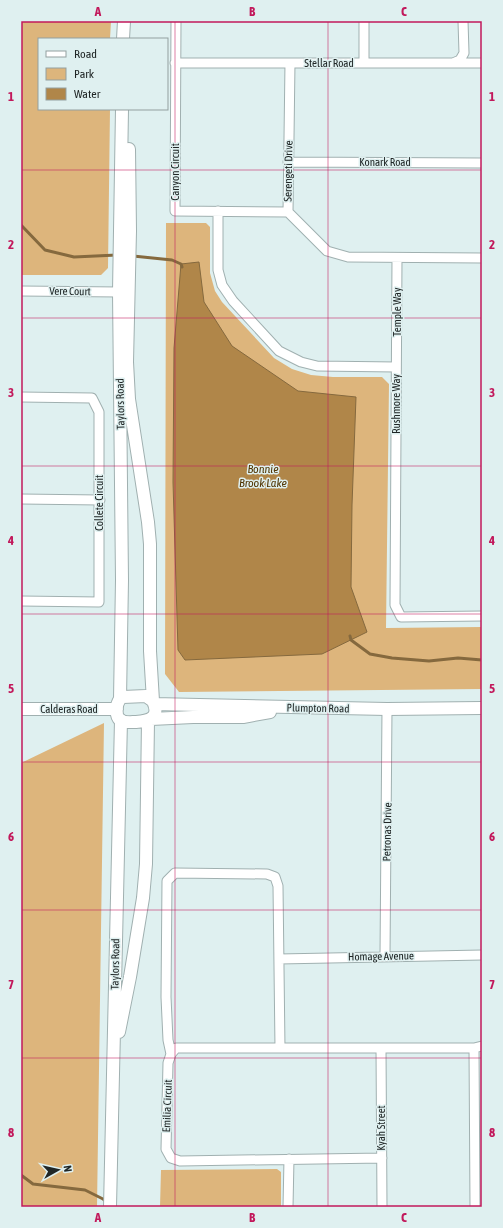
<svg xmlns="http://www.w3.org/2000/svg" width="503" height="1228" viewBox="0 0 503 1228" font-family="'Asap Condensed',sans-serif">
  <style>
    .green { fill: #ddb57c }
    .water { fill: #b08649; stroke: #85693e }
    .lines { fill: none; stroke-linecap: round; stroke-linejoin: round }
    .stream { stroke: #85693e; stroke-width: 3 }
    .minor-casing { stroke: #a0b0b0; stroke-width: 11 }
    .tertiary-casing { stroke: #a0b0b0; stroke-width: 14 }
    .minor { stroke: #fff; stroke-width: 9 }
    .tertiary { stroke: #fff; stroke-width: 12 }
    .grid { fill: none; stroke: #c2185b; stroke-width: 1; stroke-opacity: 0.55 }
    .labels { text-anchor: middle; stroke-width: 3; stroke-linejoin: round; paint-order: stroke }
    .street-label { font-size: 11px; fill: #202626; stroke: #dff0f0 }
    .water-label { font-size: 12px; font-style: italic; fill: #503400; stroke: #dff0f0 }
    .neatline { fill: none; stroke: #c2185b; stroke-width: 1.5 }
    .grid-label { font-size: 13px; text-anchor: middle; font-weight: bold; fill: #c2185b }
  </style>
  <rect width="100%" height="100%" fill="#dff0f0"/>
  <path class="green" d="M 21,21 L 111,21 L 110,39 L 39,39 L 39,109 L 110,109 L 108,268 L 101,275 L 21,275 Z
    M 166,223 L 206,223 L 210,227 L 210,273 L 215,291 L 222,302 L 274,358 L 292,369 L 311,375 L 333,377 L 382,377 L 389,384 L 386,628 L 482,627 L 482,689 L 179,692 L 165,674 Z
    M 104,723 L 97,1207 L 21,1207 L 21,763 Z
    M 277,1169 L 281,1172 L 281,1207 L 160,1207 L 161,1170 Z"/>
  <path class="water" d="M 199,262 L 204,302 L 232,346 L 298,391 L 356,397 L 352,505 L 351,587 L 367,632 L 322,654 L 185,660 L 178,650 L 173,482 L 174,348 L 181,264 Z"/>
  <g class="lines">
    <path class="stream" d="M 21,225 L 45,250 L 74,257 L 117,255
      M 133,256 L 172,260 L 181,264 L 182,267
      M 350,636 L 351,640 L 370,654 L 392,658 L 429,661 L 458,658 L 482,660
      M 21,1175 L 33,1184 L 85,1190 L 103,1199 L 107,1202"/>
    <defs>
      <path id="minor" d="M 176,21 L 175,211 L 288,212
        M 175,63 L 482,63
        M 290,63 L 288,212 L 327,251 L 348,257 L 482,258
        M 364,63 L 364,21
        M 453,63 L 460,60 L 464,53 L 463,21
        M 288,162 L 482,163
        M 218,211 L 218,270 L 222,285 L 233,301 L 279,351 L 301,362 L 317,366 L 396,367
        M 397,258 L 395,605 L 401,617 L 482,616
        M 21,291 L 119,292
        M 21,397 L 92,398 L 99,412 L 99,602 L 21,601
        M 21,499 L 100,500
        M 385,956 L 387,709
        M 279,959 L 482,955
        M 381,1048 L 382,1207
        M 474,1048 L 475,1207
        M 171,1054 L 168,1040 L 166,997 L 167,881 L 175,873 L 267,874 L 275,877 L 278,886 L 280,1048
        M 382,1158 L 180,1161 L 171,1158 L 166,1149 L 168,1063 L 171,1054 L 176,1048 L 474,1048 L 482,1046
        M 288,1207 L 289,1159"/>
      <path id="tertiary" d="M 123,39 L 124,21
        M 129,149 L 130,231 L 127,362 L 129,399 L 148,522 L 150,544 L 150,651 L 153,701
        M 146,696 L 153,701 C 160,717 151,721 136,722 C 131,722 124,723 120,720 C 115,716 116,704 120,699 L 123,697 Z
        M 120,699 L 122,580 L 119,292 L 122,109
        M 154,704 L 387,709 L 482,708
        M 21,709 L 117,709
        M 151,719 L 193,717 L 243,717 L 270,712
        M 119,1032 L 130,977 L 143,898 L 146,864 L 148,721
        M 110,1207 L 121,720"/>
    </defs>
    <use href="#minor" class="minor-casing"/>
    <use href="#tertiary" class="tertiary-casing"/>
    <use href="#minor" class="minor"/>
    <use href="#tertiary" class="tertiary"/>
  </g>
  <path class="grid" d="M 175,21 L 175,1207M 328,21 L 328,1207M 21,170 L 482,170M 21,318 L 482,318M 21,466 L 482,466M 21,614 L 482,614M 21,762 L 482,762M 21,910 L 482,910M 21,1058 L 482,1058"/>
  <g class="labels">
    <g class="street-label">
      <text x="329" y="67">Stellar Road</text>
      <text x="385" y="166">Konark Road</text>
      <text transform="translate(288 171) rotate(-89)" y="4">Serengeti Drive</text>
      <text transform="translate(175 172) rotate(-90)" y="4">Canyon Circuit</text>
      <text transform="translate(70 291) rotate(1)" y="4">Vere Court</text>
      <text transform="translate(397 312) rotate(-90)" y="4">Temple Way</text>
      <text transform="translate(120 404) rotate(-91)" y="4">Taylors Road</text>
      <text transform="translate(396 404) rotate(-90)" y="4">Rushmore Way</text>
      <text transform="translate(99 503) rotate(-90)" y="4">Collete Circuit</text>
      <text transform="translate(318 708) rotate(1)" y="4">Plumpton Road</text>
      <text x="69" y="713">Calderas Road</text>
      <text transform="translate(387 832) rotate(-89)" y="4">Petronas Drive</text>
      <text transform="translate(381 956) rotate(-1)" y="4">Homage Avenue</text>
      <text transform="translate(115 964) rotate(-89)" y="4">Taylors Road</text>
      <text transform="translate(167 1106) rotate(-88)" y="4">Emilia Circuit</text>
      <text transform="translate(381 1128) rotate(-90)" y="4">Kyah Street</text>
    </g>
    <g class="water-label">
      <text x="263" y="473">Bonnie<tspan x="263" dy="14">Brook Lake</tspan></text>
    </g>
  </g>
  <rect width="503" height="1228" fill="none" stroke="#dff0f0" stroke-width="44"/>
  <rect x="38" y="38" width="130" height="72" fill="#dff0f0" stroke="#939f9f"/>
  <rect x="46" y="51" width="20" height="6" fill="#ffffff" stroke="#939f9f"/>
  <text x="74" y="58" font-size="12" fill="#202626">Road</text>
  <rect x="46" y="68" width="20" height="12" fill="#ddb57c" stroke="#939f9f"/>
  <text x="74" y="78" font-size="12" fill="#202626">Park</text>
  <rect x="46" y="88" width="20" height="12" fill="#b08649" stroke="#939f9f"/>
  <text x="74" y="98" font-size="12" fill="#202626">Water</text>
  <g transform="translate(58 1170) rotate(82)" stroke="#dff0f0" stroke-width="3" paint-order="stroke">
  <path d="M0-3L7 15L0 10L-7 15Z" fill="#202626"/>
  <text y="-6" font-size="11" font-weight="bold" text-anchor="middle" fill="#202626">N</text>
  </g>
  <rect x="22" y="22" width="459" height="1184" class="neatline"/>
  <g class="grid-label">
    <text x="98" y="16">A</text>
    <text x="252" y="16">B</text>
    <text x="404" y="16">C</text>
    <text x="11" y="101">1</text>
    <text x="492" y="101">1</text>
    <text x="11" y="249">2</text>
    <text x="492" y="249">2</text>
    <text x="11" y="397">3</text>
    <text x="492" y="397">3</text>
    <text x="11" y="545">4</text>
    <text x="492" y="545">4</text>
    <text x="11" y="693">5</text>
    <text x="492" y="693">5</text>
    <text x="11" y="841">6</text>
    <text x="492" y="841">6</text>
    <text x="11" y="989">7</text>
    <text x="492" y="989">7</text>
    <text x="11" y="1137">8</text>
    <text x="492" y="1137">8</text>
    <text x="98" y="1222">A</text>
    <text x="252" y="1222">B</text>
    <text x="404" y="1222">C</text>
  </g>
</svg>
